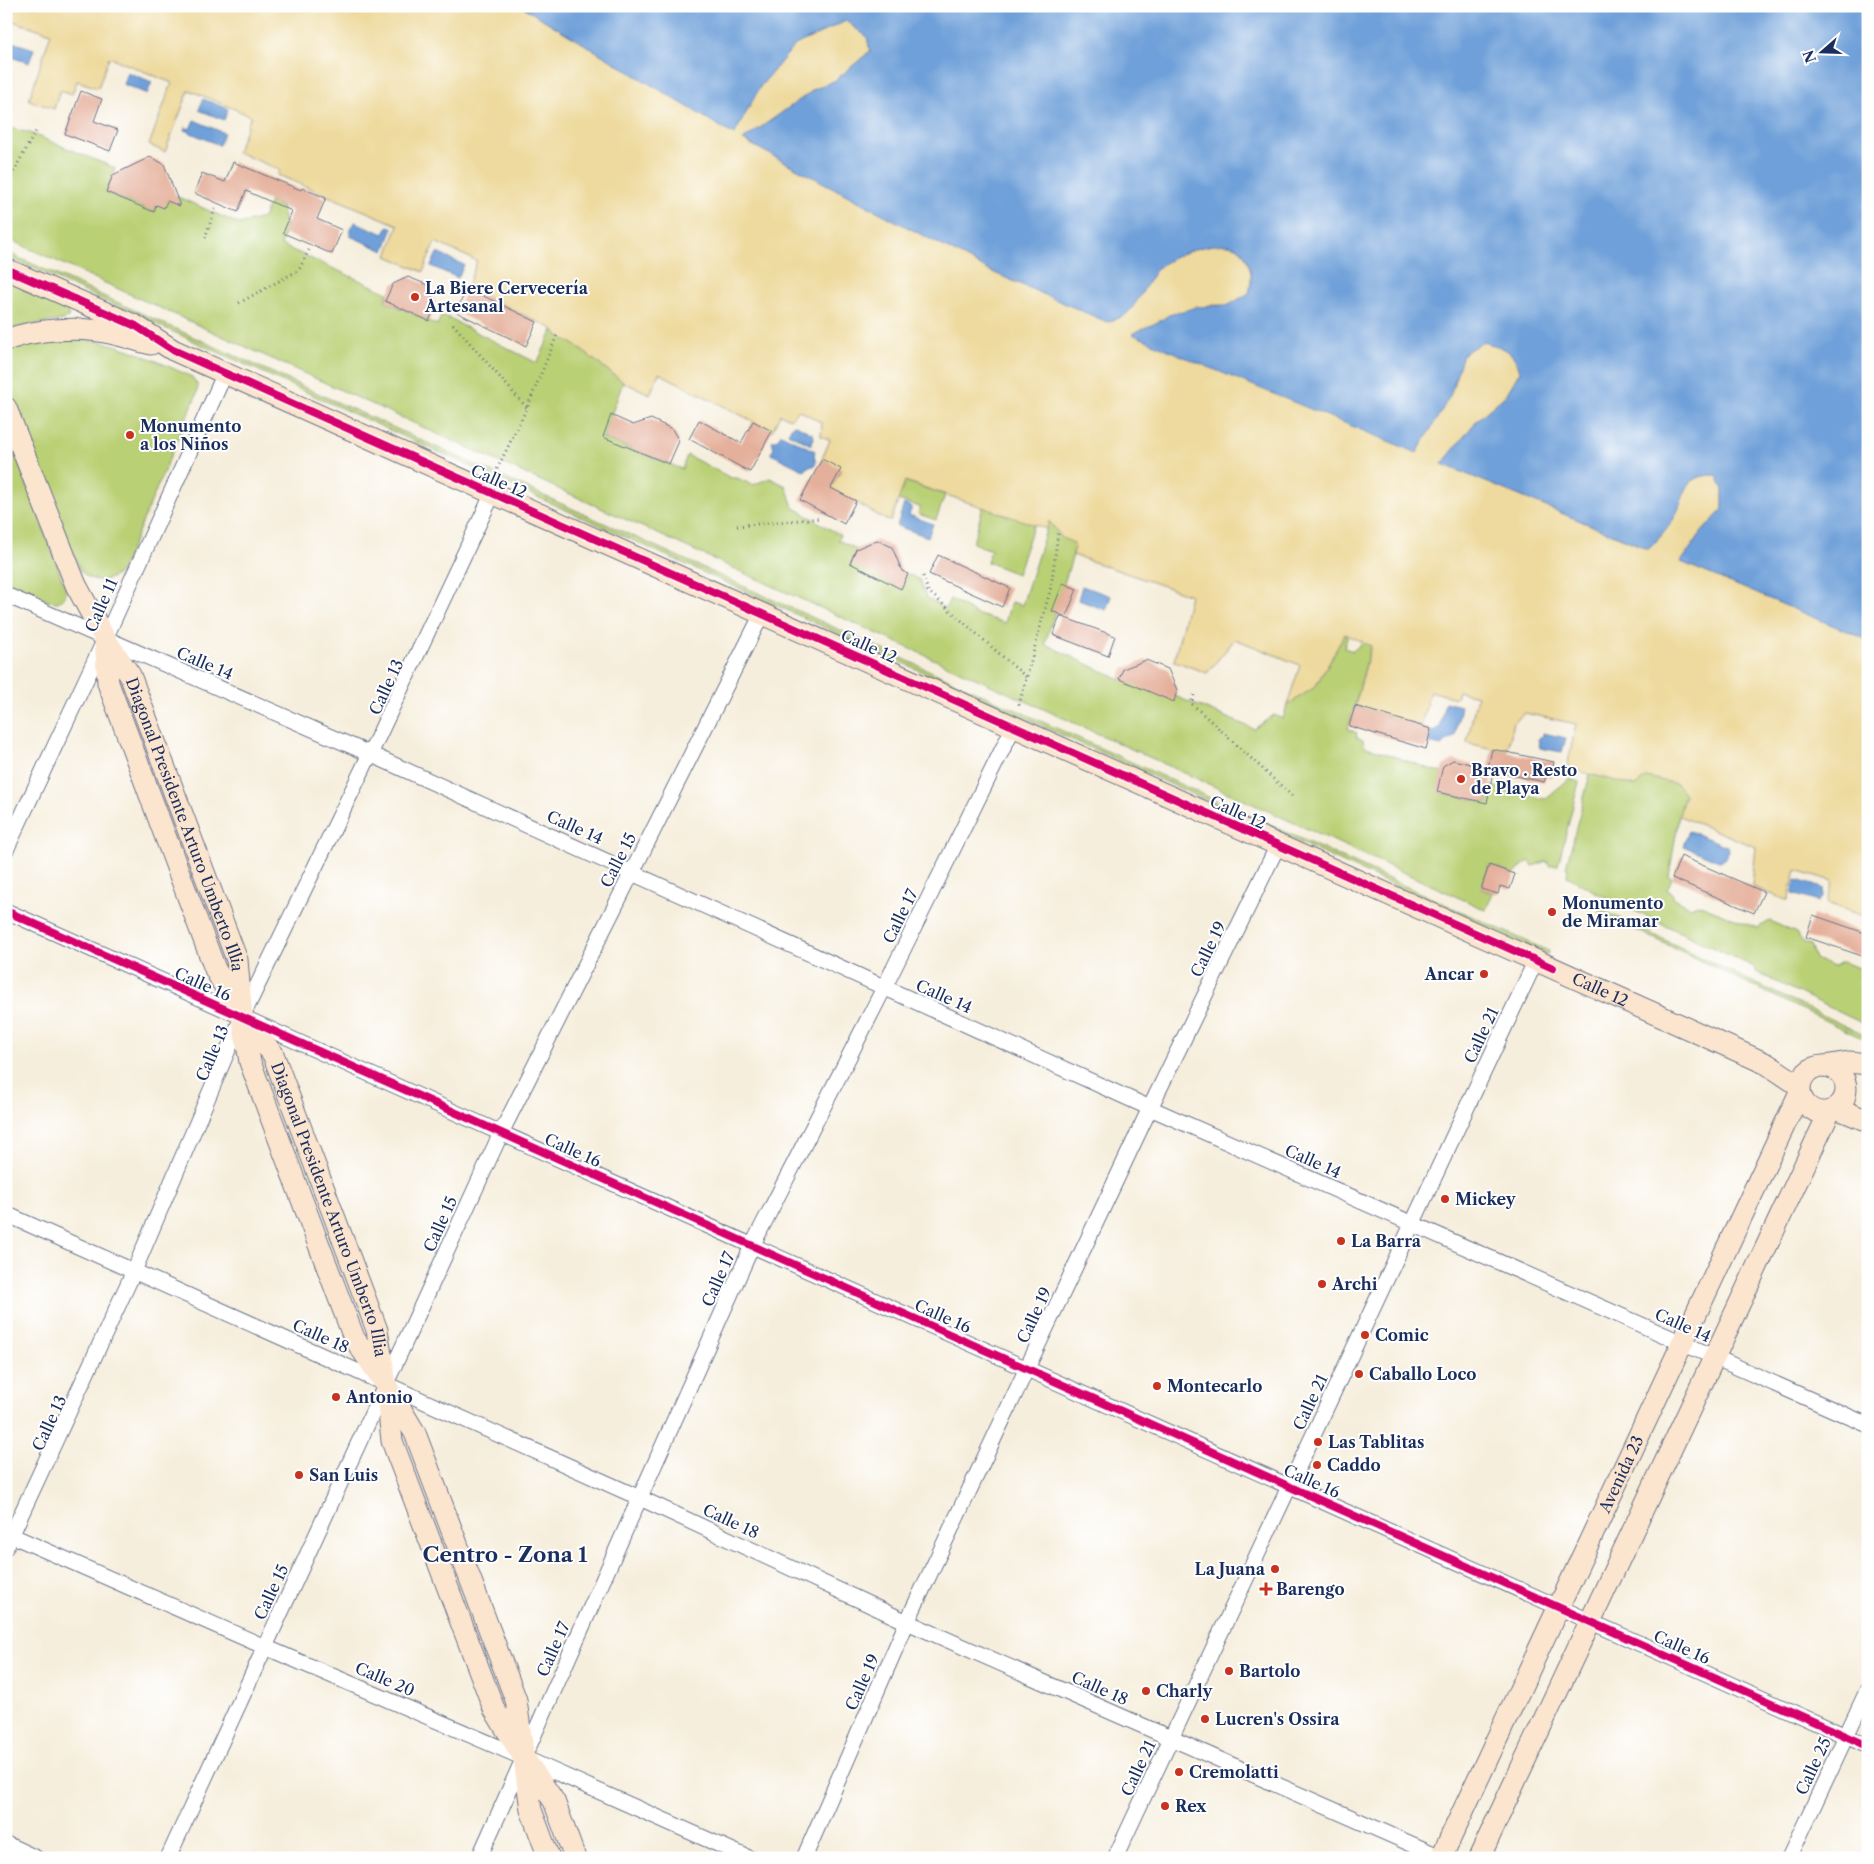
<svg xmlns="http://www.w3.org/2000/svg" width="1874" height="1864" viewBox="0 0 1874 1864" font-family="'Libre Caslon Text',serif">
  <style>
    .green { fill: #bad074; stroke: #6a8069 }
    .sand { fill: #eeda9e; stroke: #84847e }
    .water { fill: #6fa0d9; stroke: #45689c }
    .building { fill: #e5b09b }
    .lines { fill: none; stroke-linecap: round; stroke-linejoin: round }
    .street-casing { stroke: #68728a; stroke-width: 17 }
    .secondary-casing { stroke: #68728a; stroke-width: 23 }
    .path { stroke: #68728a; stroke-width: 3; stroke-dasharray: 1 4; stroke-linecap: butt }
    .street { stroke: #fff; stroke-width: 15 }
    .secondary { stroke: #fce5cf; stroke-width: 21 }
    .cycleway-casing { stroke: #fff; stroke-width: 11 }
    .cycleway { stroke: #d6006c; stroke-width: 8 }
    .poi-dot { fill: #c8321e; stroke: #fff; stroke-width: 2 }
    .labels { text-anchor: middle; stroke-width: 4; stroke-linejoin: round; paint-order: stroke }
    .poi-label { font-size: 16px; font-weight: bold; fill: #1b2f5e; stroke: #fff; text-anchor: start }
    .street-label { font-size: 16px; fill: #1b2f5e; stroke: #fff }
    .district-label { font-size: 21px; font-weight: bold; fill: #1b2f5e; stroke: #fff }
  </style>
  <rect width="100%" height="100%" fill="#fff"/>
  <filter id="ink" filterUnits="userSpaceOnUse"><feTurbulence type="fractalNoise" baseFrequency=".02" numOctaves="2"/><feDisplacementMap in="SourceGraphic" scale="10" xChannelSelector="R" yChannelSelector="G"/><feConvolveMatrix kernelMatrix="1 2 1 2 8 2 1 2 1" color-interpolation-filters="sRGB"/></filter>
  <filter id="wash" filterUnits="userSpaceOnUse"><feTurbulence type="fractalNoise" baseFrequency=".0096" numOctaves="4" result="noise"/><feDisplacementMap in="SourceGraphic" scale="20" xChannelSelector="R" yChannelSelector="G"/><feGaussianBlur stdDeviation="1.12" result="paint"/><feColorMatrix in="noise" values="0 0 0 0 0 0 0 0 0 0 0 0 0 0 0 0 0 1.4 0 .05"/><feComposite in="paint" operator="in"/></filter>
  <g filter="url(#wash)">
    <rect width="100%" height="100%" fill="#f6eedc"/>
    <path class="green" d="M 6,127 L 30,133 L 115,168 L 106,192 L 154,212 L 156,205 L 167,201 L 174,203 L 176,196 L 239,224 L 263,218 L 270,201 L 281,207 L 286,226 L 281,245 L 388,293 L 385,301 L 437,325 L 442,315 L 537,363 L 553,330 L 557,335 L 575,345 L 623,382 L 603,438 L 682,469 L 687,455 L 731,478 L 737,478 L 753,485 L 770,478 L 786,486 L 793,507 L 840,535 L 838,540 L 856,549 L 901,589 L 908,574 L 920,580 L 926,597 L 945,609 L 950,599 L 976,614 L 1005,623 L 1011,602 L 1022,605 L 1049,521 L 1062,538 L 1074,542 L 1073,555 L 1045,644 L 1119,679 L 1175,696 L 1254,729 L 1274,715 L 1283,719 L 1287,705 L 1315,687 L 1345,634 L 1348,635 L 1344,648 L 1353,651 L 1363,642 L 1371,646 L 1348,729 L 1357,733 L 1356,737 L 1363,740 L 1364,746 L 1442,773 L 1438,792 L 1487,803 L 1491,786 L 1545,799 L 1569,779 L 1579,782 L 1558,865 L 1549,866 L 1547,861 L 1533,866 L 1530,861 L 1523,865 L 1515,874 L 1489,865 L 1481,889 L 1493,893 L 1486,910 L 6,238 Z
      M 6,252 L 1548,951 L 1547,955 L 6,256 Z
      M 6,279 L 65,306 L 68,310 L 69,316 L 63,320 L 6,329 Z
      M 91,340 C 127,345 160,363 192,377 L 198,386 L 196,396 L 122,570 C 110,583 91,584 80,570 L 6,382 L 6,352 C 33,340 63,341 91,340 Z
      M 6,430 L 66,589 L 65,597 L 58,602 L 48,601 L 6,582 Z
      M 904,481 L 945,495 L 936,520 L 918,514 L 920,507 L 898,500 Z
      M 983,507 L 1034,524 L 1017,574 L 987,562 L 991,550 L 973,543 Z
      M 1590,774 L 1635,786 L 1647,777 L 1677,784 L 1685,794 L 1679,816 L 1669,876 L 1672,878 L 1667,890 L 1672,892 L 1674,899 L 1690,907 L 1698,904 L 1757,928 L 1770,921 L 1796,933 L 1804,943 L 1810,945 L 1815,959 L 1833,967 L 1842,962 L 1868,971 L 1868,1026 L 1756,972 L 1754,967 L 1599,894 L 1567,876 L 1568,867 L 1566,867 Z
      M 1600,909 L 1868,1037 L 1868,1041 L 1599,912 Z"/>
    <path class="sand" d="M 6,6 L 521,6 L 734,135 L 760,87 L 795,45 L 846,21 L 867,37 L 870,51 L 836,80 L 815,89 L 743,140 L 990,271 L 1107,322 C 1113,320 1123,317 1127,313 C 1140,300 1146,281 1158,268 C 1173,254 1234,230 1245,256 C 1252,270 1252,278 1249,293 L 1229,305 L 1213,305 L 1169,315 L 1158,322 L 1133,333 L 1450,396 L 1463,354 L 1482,342 C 1503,347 1514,348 1520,371 L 1506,395 L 1478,419 L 1442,464 L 1648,549 C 1657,542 1670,527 1675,516 C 1687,491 1684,475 1717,475 L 1723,490 L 1723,509 L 1701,533 L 1681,562 L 1868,640 L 1868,918 L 1827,903 L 1833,881 L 1796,870 L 1788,901 L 1752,886 L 1756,847 L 1679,816 L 1685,794 L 1677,784 L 1647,777 L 1635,786 L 1567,768 L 1576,724 L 1525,713 L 1514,722 L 1507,752 L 1467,743 L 1477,696 L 1458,691 L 1456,698 L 1430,691 L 1421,726 L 1355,706 L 1371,646 L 1345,634 L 1315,687 L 1287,705 L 1300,665 L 1235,639 L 1207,673 L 1174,661 L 1190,595 L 1073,555 L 1074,543 L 1062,538 L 1049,521 L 1047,529 L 905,481 L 891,521 L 886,520 L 831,488 L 841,470 L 822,459 L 830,440 L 821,436 L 822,423 L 799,410 L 790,419 L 780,414 L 772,431 L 659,373 L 650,394 L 623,382 L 575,345 L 557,335 L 553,329 L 467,288 L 477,261 L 435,242 L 423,272 L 387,256 L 398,225 L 278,175 L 280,170 L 237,152 L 251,116 L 189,90 L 165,152 L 149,145 L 172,83 L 109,57 L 98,88 L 77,81 L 72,94 L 60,90 L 54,109 L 29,100 L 51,33 L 6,19 Z"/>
    <path class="water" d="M 521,6 L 1868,6 L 1868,640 L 1681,562 L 1701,533 L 1723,509 L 1723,490 L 1717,475 C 1681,474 1688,494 1674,518 C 1668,529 1657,539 1649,549 L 1442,464 L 1478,419 L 1506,395 L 1520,372 C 1514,349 1502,347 1482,342 L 1463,354 L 1450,396 L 1417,453 L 1191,360 L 1132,334 L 1158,322 L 1169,315 L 1196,307 L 1229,305 L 1249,293 C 1253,278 1252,270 1245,256 C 1234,230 1173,254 1158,268 C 1148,279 1136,308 1125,315 C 1119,318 1112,320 1107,322 L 990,271 L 743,140 L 815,89 L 836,80 L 870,51 L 867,37 L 846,21 L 795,45 L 760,87 L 734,135 Z
      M 12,42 L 34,49 L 29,63 L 8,56 Z
      M 127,72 L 152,82 L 147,94 L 123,84 Z
      M 203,99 L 228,109 L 224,120 L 199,110 Z
      M 194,120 L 224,133 L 219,145 L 184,130 L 185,127 L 190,129 Z
      M 355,222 L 384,234 L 388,226 L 393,228 L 384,251 L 350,236 L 350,228 Z
      M 437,253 L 464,265 L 458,278 L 431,266 Z
      M 796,425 L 813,434 L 814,438 L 811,445 L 788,433 L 792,426 Z
      M 781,434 L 815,451 L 814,455 L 816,462 L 814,466 L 807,467 L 805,471 L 771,454 L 774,448 L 772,441 L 778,439 Z
      M 904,504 L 912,507 L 909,515 L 933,524 L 928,537 L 897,526 Z
      M 1082,586 L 1111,596 L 1106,610 L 1078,600 Z
      M 1445,702 L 1461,706 L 1455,736 L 1441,746 L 1429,743 L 1431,732 L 1440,727 Z
      M 1543,733 L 1566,738 L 1562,752 L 1540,748 L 1538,739 L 1543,736 Z
      M 1689,831 L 1727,846 L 1728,850 L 1724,860 L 1719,861 L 1683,846 Z
      M 1796,880 L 1823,888 L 1823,898 L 1820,899 L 1819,902 L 1792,894 Z"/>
    <g id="blocks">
      <path class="building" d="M 81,91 L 102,99 L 94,121 L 118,130 L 110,151 L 65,134 Z
        M 150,157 L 164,164 L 180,206 L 167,201 L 164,208 L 156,205 L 154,212 L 106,192 L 113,175 Z
        M 233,162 L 301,190 L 302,188 L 326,198 L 317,219 L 342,230 L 332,254 L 283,233 L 292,211 L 246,191 L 238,212 L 194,193 L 202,173 L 225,182 Z
        M 408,277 L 428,285 L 436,305 L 429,321 L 385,301 L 393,284 Z
        M 467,288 L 537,322 L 526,346 L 456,312 Z
        M 611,415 L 633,425 L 651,419 L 672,429 L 679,441 L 669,464 L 603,437 Z
        M 699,420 L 741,443 L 753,421 L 772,431 L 750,472 L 689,439 Z
        M 822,459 L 841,469 L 831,488 L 856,501 L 844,524 L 800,500 Z
        M 877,540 L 892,547 L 902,571 L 908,574 L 901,589 L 850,563 L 856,549 Z
        M 938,555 L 1010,588 L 1002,607 L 929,574 Z
        M 1063,583 L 1077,589 L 1066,617 L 1052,611 Z
        M 1060,616 L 1115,636 L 1108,656 L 1053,635 Z
        M 1146,660 L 1168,669 L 1177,690 L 1174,702 L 1119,679 L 1123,669 Z
        M 1355,706 L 1431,729 L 1426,749 L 1349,726 Z
        M 1492,749 L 1554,762 L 1551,777 L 1546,776 L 1544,782 L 1493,771 L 1487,803 L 1437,792 L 1443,766 L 1453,760 L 1488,768 Z
        M 1681,856 L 1764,892 L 1754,913 L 1672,878 Z
        M 1489,865 L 1515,874 L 1510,889 L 1500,886 L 1498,894 L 1481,889 Z
        M 1813,915 L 1868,934 L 1868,958 L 1806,937 Z"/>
    </g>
  </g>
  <g filter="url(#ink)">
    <use href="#blocks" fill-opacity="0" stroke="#68728a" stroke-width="1"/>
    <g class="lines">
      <defs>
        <path id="street" d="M 6,595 L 370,754 L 1150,1108 L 1868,1425
          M 6,850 L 105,639 L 225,373
          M 6,911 L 1868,1746
          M 6,1214 L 640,1498 L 907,1622 L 1443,1858
          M 6,1533 L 265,1647 L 524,1758 L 749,1858
          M 6,1547 L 134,1271 L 242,1017 L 370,754 L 493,493
          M 6,1844 L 36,1858
          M 168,1858 L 501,1133 L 762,614
          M 479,1858 L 752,1246 L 884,988 L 1014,726
          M 804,1858 L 907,1622 L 1150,1108 L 1278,845
          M 1115,1858 L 1536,960
          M 1789,1858 L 1868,1689"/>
        <g id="secondary">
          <path id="s1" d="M 6,269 L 136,326 L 173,350 L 1767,1064 L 1800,1086"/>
          <path d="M 6,340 C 35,329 80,326 110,333 C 124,336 138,341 151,344"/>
          <path id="s2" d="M 6,408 L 76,585 L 105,639 L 130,675 L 237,960 L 242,1017 L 273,1054 L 377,1330 L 386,1385 L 415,1433 L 516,1700 L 524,1758 L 554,1801 L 575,1858"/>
          <path d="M 105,639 L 108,683 L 215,969 L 242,1017 L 250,1062 L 354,1338 L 386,1385 L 392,1441 L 494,1709 L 524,1758 L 531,1810 L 549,1858"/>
          <path d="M 1824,1066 L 1849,1062 L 1868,1064"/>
          <circle cx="1823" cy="1089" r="23"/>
          <path d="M 1836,1108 L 1868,1121"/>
          <path id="s3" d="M 1441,1858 L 1800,1092"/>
          <path d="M 1479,1858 L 1830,1111"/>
        </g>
      </defs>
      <use href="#street" class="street-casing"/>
      <use href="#secondary" class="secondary-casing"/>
      <path class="path" d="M 6,185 L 36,131
        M 205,238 L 215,209
        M 239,303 L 299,270 L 309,250
        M 453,324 L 527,408
        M 497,469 L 527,408 L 557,335
        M 737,526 L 821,518
        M 923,576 L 928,591 L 1027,678
        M 1194,695 L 1191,703 L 1292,796
        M 1019,705 L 1051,587 L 1058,533"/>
      <use href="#street" class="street"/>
      <use href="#secondary" class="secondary"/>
      <defs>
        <path id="cycleway" d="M 6,269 L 136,326 L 173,350 L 1553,968
          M 6,911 L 1868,1746"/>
      </defs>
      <use href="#cycleway" class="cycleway-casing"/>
      <use href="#cycleway" class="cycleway"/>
    </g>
  </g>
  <g class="poi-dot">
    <circle cx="415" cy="297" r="5"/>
    <circle cx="130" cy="435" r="5"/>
    <circle cx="1461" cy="779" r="5"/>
    <circle cx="1552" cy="912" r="5"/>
    <circle cx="1484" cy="974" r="5"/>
    <circle cx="1445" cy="1199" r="5"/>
    <circle cx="1341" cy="1241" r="5"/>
    <circle cx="1322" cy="1284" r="5"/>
    <circle cx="1365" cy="1335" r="5"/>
    <circle cx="1359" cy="1374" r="5"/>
    <circle cx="1157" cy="1386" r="5"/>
    <circle cx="336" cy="1397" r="5"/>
    <circle cx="1318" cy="1442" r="5"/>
    <circle cx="1317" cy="1465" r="5"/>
    <circle cx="299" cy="1475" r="5"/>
    <circle cx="1275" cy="1569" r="5"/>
    <path d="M1263.5 1581.5h5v5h5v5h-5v5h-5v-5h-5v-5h5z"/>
    <circle cx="1229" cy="1671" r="5"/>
    <circle cx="1146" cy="1691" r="5"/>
    <circle cx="1205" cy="1719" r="5"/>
    <circle cx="1179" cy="1772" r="5"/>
    <circle cx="1165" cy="1806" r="5"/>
  </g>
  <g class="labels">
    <g class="poi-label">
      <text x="425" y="294">La Biere Cervecería<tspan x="425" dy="18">Artesanal</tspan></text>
      <text x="140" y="432">Monumento<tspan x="140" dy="18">a los Niños</tspan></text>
      <text x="1471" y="776">Bravo . Resto<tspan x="1471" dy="18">de Playa</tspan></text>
      <text x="1562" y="909">Monumento<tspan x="1562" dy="18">de Miramar</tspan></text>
      <text x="1474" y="980" text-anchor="end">Ancar</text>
      <text x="1455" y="1205">Mickey</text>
      <text x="1351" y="1247">La Barra</text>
      <text x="1332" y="1290">Archi</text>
      <text x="1375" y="1341">Comic</text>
      <text x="1369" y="1380">Caballo Loco</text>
      <text x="1167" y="1392">Montecarlo</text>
      <text x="346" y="1403">Antonio</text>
      <text x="1328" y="1448">Las Tablitas</text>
      <text x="1327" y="1471">Caddo</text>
      <text x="309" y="1481">San Luis</text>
      <text x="1265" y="1575" text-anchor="end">La Juana</text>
      <text x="1276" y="1595">Barengo</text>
      <text x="1239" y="1677">Bartolo</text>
      <text x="1156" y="1697">Charly</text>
      <text x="1215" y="1725">Lucren's Ossira</text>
      <text x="1189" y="1778">Cremolatti</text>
      <text x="1175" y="1812">Rex</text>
    </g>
    <g class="street-label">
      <text transform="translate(499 481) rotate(24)" y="6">Calle 12</text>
      <text transform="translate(101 605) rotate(-66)" y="6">Calle 11</text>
      <text transform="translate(869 646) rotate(24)" y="6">Calle 12</text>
      <text transform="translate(205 663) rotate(23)" y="6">Calle 14</text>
      <text transform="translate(386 687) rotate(-65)" y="6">Calle 13</text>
      <text transform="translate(1238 812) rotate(24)" y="6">Calle 12</text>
      <text dy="6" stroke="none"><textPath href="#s2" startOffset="455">Diagonal Presidente Arturo Umberto Illia</textPath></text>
      <text transform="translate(575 827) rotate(24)" y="6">Calle 14</text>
      <text transform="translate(618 860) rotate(-63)" y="6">Calle 15</text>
      <text transform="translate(900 916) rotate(-64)" y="6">Calle 17</text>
      <text transform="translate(1208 949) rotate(-64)" y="6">Calle 19</text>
      <text transform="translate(203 984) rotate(24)" y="6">Calle 16</text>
      <text dy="6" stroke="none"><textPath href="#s1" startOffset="1750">Calle 12</textPath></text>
      <text transform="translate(944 996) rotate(24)" y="6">Calle 14</text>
      <text transform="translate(1481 1035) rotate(-65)" y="6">Calle 21</text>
      <text transform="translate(212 1053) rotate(-67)" y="6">Calle 13</text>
      <text transform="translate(573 1150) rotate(24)" y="6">Calle 16</text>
      <text transform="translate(1313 1161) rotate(24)" y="6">Calle 14</text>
      <text dy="6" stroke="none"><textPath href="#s2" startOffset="871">Diagonal Presidente Arturo Umberto Illia</textPath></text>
      <text transform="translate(440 1224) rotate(-66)" y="6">Calle 15</text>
      <text transform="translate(718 1279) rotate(-66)" y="6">Calle 17</text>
      <text transform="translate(1034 1315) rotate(-65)" y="6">Calle 19</text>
      <text transform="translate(943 1316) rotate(24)" y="6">Calle 16</text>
      <text transform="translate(1683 1325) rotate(24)" y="6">Calle 14</text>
      <text transform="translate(321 1336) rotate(24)" y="6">Calle 18</text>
      <text transform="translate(1310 1402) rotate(-65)" y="6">Calle 21</text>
      <text transform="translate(49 1423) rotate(-65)" y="6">Calle 13</text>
      <text dy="6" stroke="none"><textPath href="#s3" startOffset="424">Avenida 23</textPath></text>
      <text transform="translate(1312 1481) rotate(24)" y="6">Calle 16</text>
      <text transform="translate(731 1521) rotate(25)" y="6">Calle 18</text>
      <text transform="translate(271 1592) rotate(-65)" y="6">Calle 15</text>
      <text transform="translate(1682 1647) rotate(24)" y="6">Calle 16</text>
      <text transform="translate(553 1649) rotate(-66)" y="6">Calle 17</text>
      <text transform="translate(385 1679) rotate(23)" y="6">Calle 20</text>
      <text transform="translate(862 1682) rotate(-66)" y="6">Calle 19</text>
      <text transform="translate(1100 1688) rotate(24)" y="6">Calle 18</text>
      <text transform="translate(1813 1766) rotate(-65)" y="6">Calle 25</text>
      <text transform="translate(1138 1768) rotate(-65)" y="6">Calle 21</text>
    </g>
    <g class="district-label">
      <text x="505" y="1562">Centro - Zona 1</text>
    </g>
  </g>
  <rect width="1874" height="1864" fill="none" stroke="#fff" stroke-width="25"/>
  <g transform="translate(1822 52) rotate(250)" stroke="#ffffff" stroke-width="4" paint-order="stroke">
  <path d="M0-4L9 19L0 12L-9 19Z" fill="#1b2f5e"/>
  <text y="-8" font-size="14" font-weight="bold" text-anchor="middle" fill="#1b2f5e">N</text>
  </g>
</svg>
